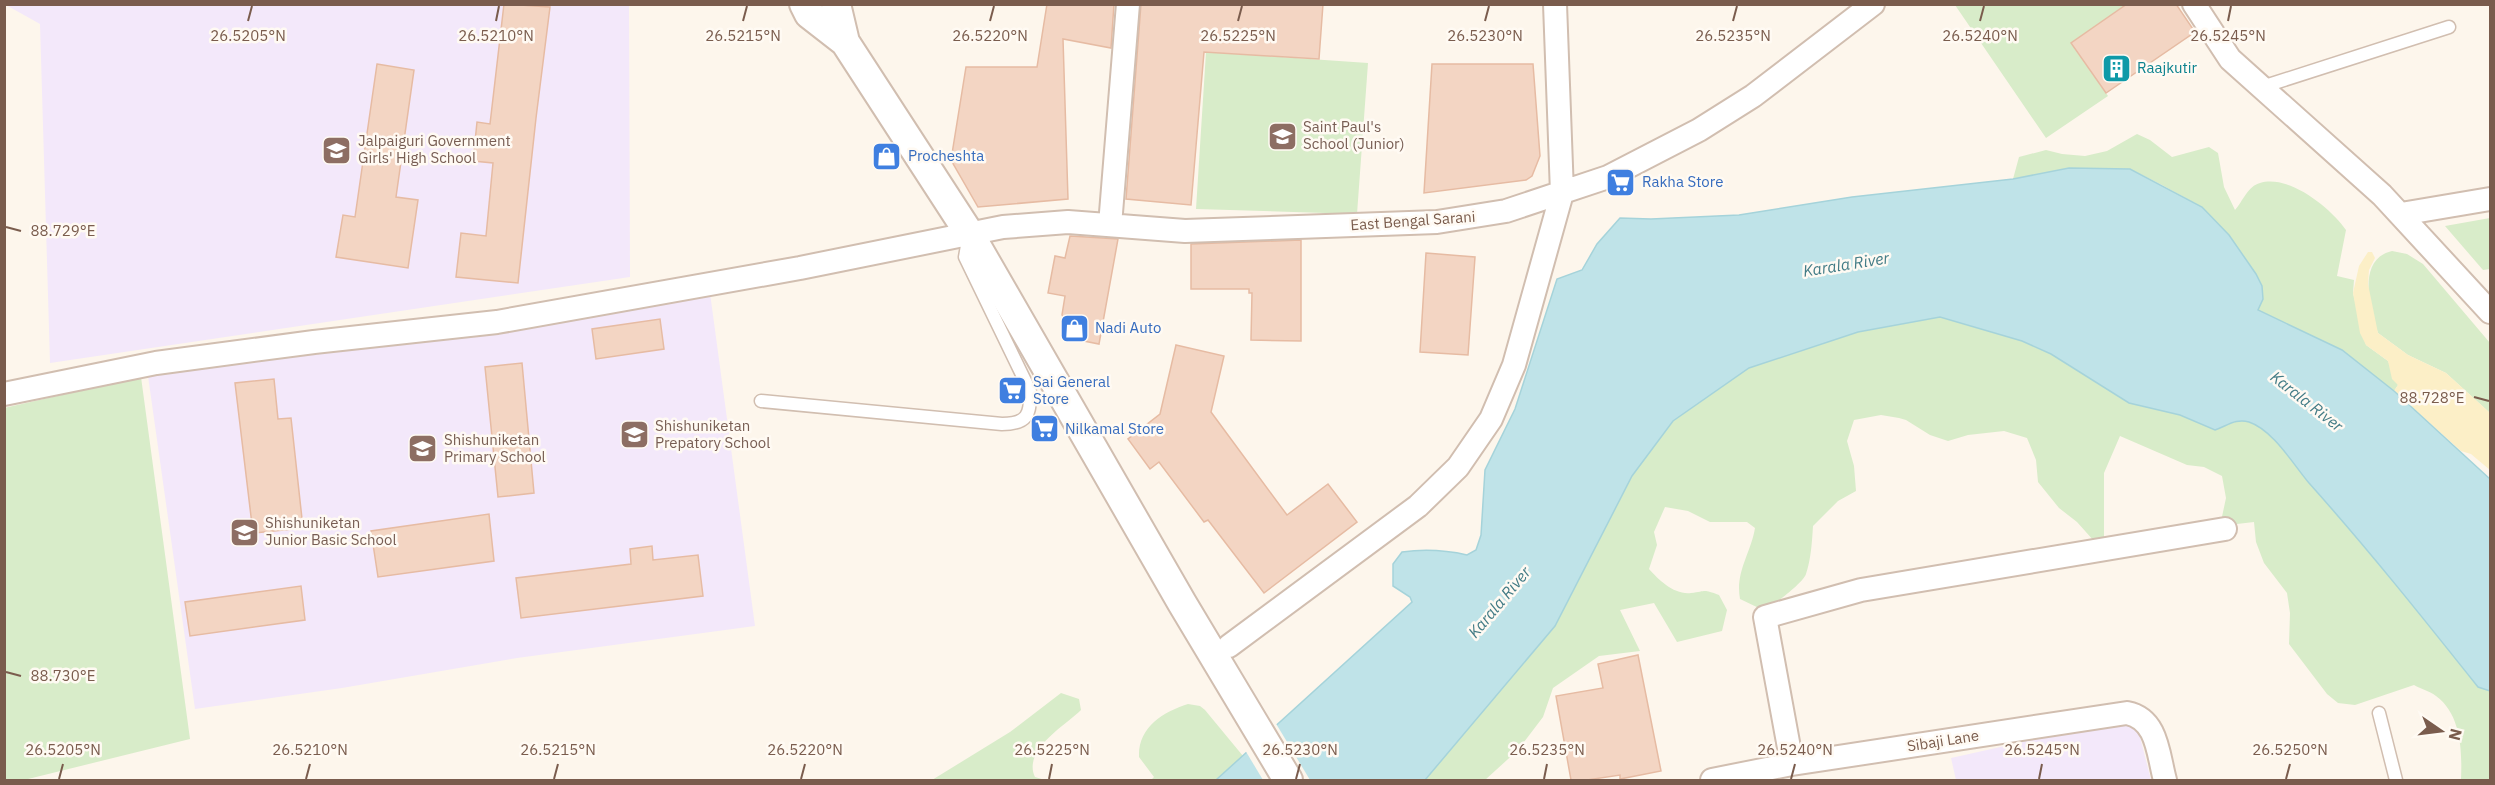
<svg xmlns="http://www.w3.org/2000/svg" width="2495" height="785" viewBox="0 0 2495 785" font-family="'IBM Plex Sans',sans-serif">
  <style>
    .education { fill: #f3e8fa }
    .green { fill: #d8ecc9 }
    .sand { fill: #fcefc7 }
    .water { fill: #bfe3e8; stroke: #a5d3da; stroke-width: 1.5 }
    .pier { fill: #fdf6ec }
    .building { fill: #f3d5c3; stroke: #e6bba3; stroke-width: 1.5 }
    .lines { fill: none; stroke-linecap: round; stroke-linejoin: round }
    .service-casing { stroke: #d1beb0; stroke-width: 15 }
    .minor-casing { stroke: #d1beb0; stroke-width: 26 }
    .tertiary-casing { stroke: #d1beb0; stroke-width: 32 }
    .service { stroke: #fff; stroke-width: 12 }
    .minor { stroke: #fff; stroke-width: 22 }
    .tertiary { stroke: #fff; stroke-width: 28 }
    .ticks { fill: none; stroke: #7a5c4d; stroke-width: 2 }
    .labels { text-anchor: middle; stroke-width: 5; stroke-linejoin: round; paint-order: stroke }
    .culture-label { font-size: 15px; fill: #0d838f; stroke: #fffaf3; text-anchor: start }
    .education-label { font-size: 15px; fill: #785e54; stroke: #fffaf3; text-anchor: start }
    .shop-label { font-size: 15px; fill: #366cbe; stroke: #fffaf3; text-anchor: start }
    .street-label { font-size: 15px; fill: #7a5c4d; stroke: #fffaf3 }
    .water-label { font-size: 16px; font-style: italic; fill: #437c86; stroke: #fffaf3 }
    .ticks-label { font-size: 15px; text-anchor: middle; fill: #7a5c4d; stroke: #fffaf3; stroke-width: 5; stroke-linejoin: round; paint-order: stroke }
  </style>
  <rect width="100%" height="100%" fill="#fdf6ec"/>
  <path class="education" d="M 6,5 L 629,5 L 630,277 L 50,363 L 40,24 Z
    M 710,293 L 755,626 L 517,658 L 342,688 L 195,709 L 148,376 Z
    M 2113,722 L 2128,725 L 2139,733 L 2151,780 L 1956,780 L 1951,758 Z"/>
  <path class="green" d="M 1955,5 L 2126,5 L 2072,43 L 2108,96 L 2046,138 Z
    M 1206,52 L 1368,63 L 1357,214 L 1196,209 Z
    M 2137,134 L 2150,140 L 2172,157 L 2209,147 L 2218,153 L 2224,187 L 2235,210 C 2243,201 2248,186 2260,183 C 2289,174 2331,208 2346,230 L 2337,276 L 2354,280 L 2353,293 L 2366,345 L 2388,361 L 2398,385 L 2394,391 L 2342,350 L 2258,310 L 2256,274 L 2229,236 L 2202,207 L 2162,185 L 2130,169 L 2069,168 L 2013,179 L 2019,157 L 2046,150 L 2062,154 L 2085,156 L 2107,151 Z
    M 2490,218 L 2490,269 L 2483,270 L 2445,226 Z
    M 2392,251 L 2407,254 L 2423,264 L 2490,343 L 2490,413 L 2446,373 L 2408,355 L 2378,333 C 2369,307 2357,259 2392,251 Z
    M 1940,317 L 2022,341 L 2051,354 L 2129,403 L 2180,415 L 2215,430 C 2227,426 2236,418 2249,422 C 2273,430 2293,464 2309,483 C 2368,548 2423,618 2478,687 L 2490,691 L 2490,780 L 2461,780 C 2462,753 2462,715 2436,696 C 2430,691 2421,689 2414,685 L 2355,705 L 2338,703 L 2327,694 L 2289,644 L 2290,613 L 2287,593 L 2264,563 L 2256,542 L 2254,522 L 2220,526 L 2226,498 L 2222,476 L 2204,467 L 2187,465 L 2120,436 L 2104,473 L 2104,541 L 2094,541 L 2077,522 L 2059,508 L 2038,482 L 2036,460 L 2027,438 L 2004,431 L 1968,435 L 1948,441 L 1930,435 L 1906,420 L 1899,418 L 1881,415 L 1854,420 L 1847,441 L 1854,466 L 1856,491 L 1838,501 L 1813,526 C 1812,542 1811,559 1806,574 C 1803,583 1773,606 1763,610 L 1740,599 C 1735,572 1751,553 1755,528 L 1747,522 L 1710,522 L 1688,511 L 1665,507 L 1654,532 L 1657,545 L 1649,569 C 1659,580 1674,595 1691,593 C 1707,591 1703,589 1719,595 L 1727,610 L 1722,631 L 1677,642 L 1654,603 L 1620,610 L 1640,651 L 1599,656 L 1553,688 L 1543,717 L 1518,750 L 1485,780 L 1425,780 L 1555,626 L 1632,476 L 1673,421 L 1749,368 L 1858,332 Z
    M 141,377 L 190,739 L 24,780 L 5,780 L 4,408 Z
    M 1061,693 L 1079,699 L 1081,710 C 1066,725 1022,750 1035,777 L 1045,780 L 932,780 L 1010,732 Z
    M 1188,704 L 1200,706 L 1205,710 L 1243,756 L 1216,780 L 1151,780 L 1154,777 L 1139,757 C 1138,727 1163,712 1188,704 Z"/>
  <path class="sand" d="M 2368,252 L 2372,252 L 2375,258 L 2369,270 L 2368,284 L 2378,333 L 2408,355 L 2446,373 L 2490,413 L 2490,470 L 2471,454 L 2461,451 L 2394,391 L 2398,385 L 2392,379 L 2388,361 L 2366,345 L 2360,333 L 2353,293 L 2359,266 Z"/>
  <path class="water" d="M 2069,168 L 2130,169 L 2202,207 L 2229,235 L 2256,274 L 2262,286 L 2263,299 L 2258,310 L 2342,350 L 2394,391 L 2490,479 L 2490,691 L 2478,687 C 2423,618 2368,549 2309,483 C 2293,464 2273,430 2249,422 C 2236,418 2227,426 2215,430 L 2180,415 L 2129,403 L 2051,354 L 2022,341 L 1940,317 L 1858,332 L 1749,368 L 1673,421 L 1632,476 L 1555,626 L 1425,780 L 1216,780 L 1412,602 L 1410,597 L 1393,586 L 1393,564 L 1402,552 C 1424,549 1445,550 1467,555 L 1476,550 L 1481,535 L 1485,470 L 1515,409 L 1557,279 L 1582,270 L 1597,244 L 1620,218 L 1651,219 L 1739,215 L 1852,197 L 2013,179 Z"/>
  <path class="pier" d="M 1275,722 L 1310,780 L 1263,780 L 1245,750 Z"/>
  <path class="building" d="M 504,4 L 550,7 L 536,118 L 518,283 L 456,277 L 461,233 L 486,236 L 493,163 L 473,161 L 477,122 L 490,124 Z
    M 1047,4 L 1114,4 L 1111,48 L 1063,39 L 1068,199 L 978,207 L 951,160 L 966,67 L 1037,67 Z
    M 1141,4 L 1323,4 L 1319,59 L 1204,52 L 1191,205 L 1126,199 Z
    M 2127,4 L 2176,4 L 2195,32 L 2106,93 L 2071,43 Z
    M 377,64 L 414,70 L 396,197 L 418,200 L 408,268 L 336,257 L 343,215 L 355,217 Z
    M 1432,64 L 1533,64 L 1540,156 L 1532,176 L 1526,180 L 1424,193 Z
    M 1070,236 L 1118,239 L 1099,344 L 1074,339 L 1062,315 L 1065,296 L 1048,293 L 1055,256 L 1065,258 Z
    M 1301,240 L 1301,341 L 1251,340 L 1252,293 L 1249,293 L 1249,289 L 1191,289 L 1191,244 Z
    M 1426,253 L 1475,257 L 1468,355 L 1420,352 Z
    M 660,319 L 664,349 L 596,359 L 592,329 Z
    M 1176,345 L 1224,356 L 1211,412 L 1287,515 L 1328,484 L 1357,522 L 1264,593 L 1208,520 L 1204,522 L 1159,462 L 1150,469 L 1128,439 L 1160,414 Z
    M 522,363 L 534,493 L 498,497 L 485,367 Z
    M 274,379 L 278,419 L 291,418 L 303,528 L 253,533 L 235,383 Z
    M 489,514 L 494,561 L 378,577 L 371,531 Z
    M 652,546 L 653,560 L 698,555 L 703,596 L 521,618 L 516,578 L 631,564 L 630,549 Z
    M 301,586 L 305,620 L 190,636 L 185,602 Z
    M 1638,655 L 1661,771 L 1620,779 L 1620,775 L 1587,780 L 1571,780 L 1556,696 L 1603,688 L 1598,664 Z"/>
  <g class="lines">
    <defs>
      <path id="service" d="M 2262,87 L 2449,27
        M 761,401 L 1002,424 C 1027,424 1031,415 1030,391 L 965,257 L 968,240
        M 2379,713 L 2396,780"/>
      <path id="minor" d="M 2194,4 L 2230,59 L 2382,195 L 2490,312
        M 2401,214 L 2490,199
        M 1110,225 L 1128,4
        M 4,394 L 156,363 L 314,342 L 497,322 L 800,268 L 1003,227 L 1068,222 L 1185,231 L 1437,222 L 1506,211 L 1608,177 L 1699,130 L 1753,96 L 1873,4
        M 1229,646 L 1418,506 L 1458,467 L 1491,419 L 1514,365 L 1562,193 L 1555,4
        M 1792,764 L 1765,617 L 1861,590 L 2225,529
        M 1712,780 L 1792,764 L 2127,713 C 2158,719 2158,755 2165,780"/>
      <path id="tertiary" d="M 804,4 L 809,14 L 845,42 L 969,233 L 1182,603 L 1288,780
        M 836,4 L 845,42"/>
    </defs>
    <use href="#service" class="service-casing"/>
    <use href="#minor" class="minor-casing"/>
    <use href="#tertiary" class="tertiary-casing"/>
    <use href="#service" class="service"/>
    <use href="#minor" class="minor"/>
    <use href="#tertiary" class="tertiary"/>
  </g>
  <path class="ticks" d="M 248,21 L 252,6M 496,21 L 499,6M 743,21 L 747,6M 990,21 L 994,6M 1238,21 L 1242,6M 1485,21 L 1489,6M 1733,21 L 1737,6M 1980,21 L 1984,6M 2228,21 L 2231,6M 6,227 L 21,231M 2474,397 L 2489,401M 6,672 L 21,676M 59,779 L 63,764M 306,779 L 310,764M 554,779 L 558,764M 801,779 L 805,764M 1049,779 L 1052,764M 1296,779 L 1300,764M 1544,779 L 1547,764M 1791,779 L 1795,764M 2039,779 L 2042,764M 2286,779 L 2290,764"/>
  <defs>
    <symbol id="building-square" viewBox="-11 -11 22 22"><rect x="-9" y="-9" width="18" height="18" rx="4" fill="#0f9aa8" stroke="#fffaf3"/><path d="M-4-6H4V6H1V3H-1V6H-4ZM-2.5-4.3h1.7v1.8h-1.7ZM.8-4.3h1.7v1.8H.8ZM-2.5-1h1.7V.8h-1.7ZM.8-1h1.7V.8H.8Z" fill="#fff"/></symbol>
    <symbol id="school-square" viewBox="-11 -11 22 22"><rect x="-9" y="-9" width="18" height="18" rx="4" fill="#8d6e63" stroke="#fffaf3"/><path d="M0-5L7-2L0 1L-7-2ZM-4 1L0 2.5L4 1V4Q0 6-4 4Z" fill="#fff"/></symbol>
    <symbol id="shop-square" viewBox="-11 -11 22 22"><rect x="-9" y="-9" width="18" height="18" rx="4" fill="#3f7fe0" stroke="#fffaf3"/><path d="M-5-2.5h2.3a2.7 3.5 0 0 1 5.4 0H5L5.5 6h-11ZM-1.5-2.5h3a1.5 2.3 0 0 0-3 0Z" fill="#fff"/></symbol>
    <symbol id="supermarket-square" viewBox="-11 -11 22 22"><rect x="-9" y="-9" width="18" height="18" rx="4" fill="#3f7fe0" stroke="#fffaf3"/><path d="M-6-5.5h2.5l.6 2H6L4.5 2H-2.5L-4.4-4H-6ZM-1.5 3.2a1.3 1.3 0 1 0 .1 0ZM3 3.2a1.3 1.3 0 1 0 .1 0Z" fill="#fff"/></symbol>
  </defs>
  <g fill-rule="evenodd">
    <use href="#building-square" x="2100" y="52" width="33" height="33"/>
    <use href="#school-square" x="1266" y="120" width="33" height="33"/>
    <use href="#school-square" x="320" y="134" width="33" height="33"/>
    <use href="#shop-square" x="870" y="140" width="33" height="33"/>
    <use href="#supermarket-square" x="1604" y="166" width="33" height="33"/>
    <use href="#shop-square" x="1058" y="312" width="33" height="33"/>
    <use href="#supermarket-square" x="996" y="374" width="33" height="33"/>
    <use href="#supermarket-square" x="1028" y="412" width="33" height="33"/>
    <use href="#school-square" x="618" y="418" width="33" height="33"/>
    <use href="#school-square" x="406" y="432" width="33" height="33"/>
    <use href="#school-square" x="228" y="516" width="33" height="33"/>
  </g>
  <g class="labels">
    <g class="culture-label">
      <text x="2137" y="73">Raajkutir</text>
    </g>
    <g class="education-label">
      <text x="1303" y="132">Saint Paul's<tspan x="1303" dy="17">School (Junior)</tspan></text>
      <text x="358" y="146">Jalpaiguri Government<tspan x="358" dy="17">Girls' High School</tspan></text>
      <text x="655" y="431">Shishuniketan<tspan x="655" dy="17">Prepatory School</tspan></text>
      <text x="444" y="445">Shishuniketan<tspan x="444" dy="17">Primary School</tspan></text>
      <text x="265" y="528">Shishuniketan<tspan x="265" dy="17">Junior Basic School</tspan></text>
    </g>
    <g class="shop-label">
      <text x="908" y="161">Procheshta</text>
      <text x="1642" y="187">Rakha Store</text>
      <text x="1095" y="333">Nadi Auto</text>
      <text x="1033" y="387">Sai General<tspan x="1033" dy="17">Store</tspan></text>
      <text x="1065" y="434">Nilkamal Store</text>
    </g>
    <g class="street-label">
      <text transform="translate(1413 221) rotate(-4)" y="5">East Bengal Sarani</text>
      <text transform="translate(1943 741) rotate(-9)" y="5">Sibaji Lane</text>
    </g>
    <g class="water-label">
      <text transform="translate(1846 264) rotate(-9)" y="6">Karala River</text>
      <text transform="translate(2307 401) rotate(38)" y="6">Karala River</text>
      <text transform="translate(1499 602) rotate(-50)" y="6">Karala River</text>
    </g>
  </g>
  <g class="ticks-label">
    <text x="248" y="41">26.5205°N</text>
    <text x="496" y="41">26.5210°N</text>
    <text x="743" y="41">26.5215°N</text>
    <text x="990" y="41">26.5220°N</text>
    <text x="1238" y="41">26.5225°N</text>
    <text x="1485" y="41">26.5230°N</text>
    <text x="1733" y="41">26.5235°N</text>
    <text x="1980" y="41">26.5240°N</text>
    <text x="2228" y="41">26.5245°N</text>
    <text x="63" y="236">88.729°E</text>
    <text x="2432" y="403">88.728°E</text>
    <text x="63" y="681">88.730°E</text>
    <text x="63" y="755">26.5205°N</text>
    <text x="310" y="755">26.5210°N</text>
    <text x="558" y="755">26.5215°N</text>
    <text x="805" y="755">26.5220°N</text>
    <text x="1052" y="755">26.5225°N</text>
    <text x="1300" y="755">26.5230°N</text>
    <text x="1547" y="755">26.5235°N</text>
    <text x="1795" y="755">26.5240°N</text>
    <text x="2042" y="755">26.5245°N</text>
    <text x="2290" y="755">26.5250°N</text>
  </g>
  <rect width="2495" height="785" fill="none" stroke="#7a5c4d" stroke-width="12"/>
  <g transform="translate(2441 731) rotate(104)" stroke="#fffaf3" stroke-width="4.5" paint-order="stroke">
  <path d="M0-4.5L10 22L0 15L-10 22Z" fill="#7a5c4d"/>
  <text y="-9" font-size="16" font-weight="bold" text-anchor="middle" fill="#7a5c4d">N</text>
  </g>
</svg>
